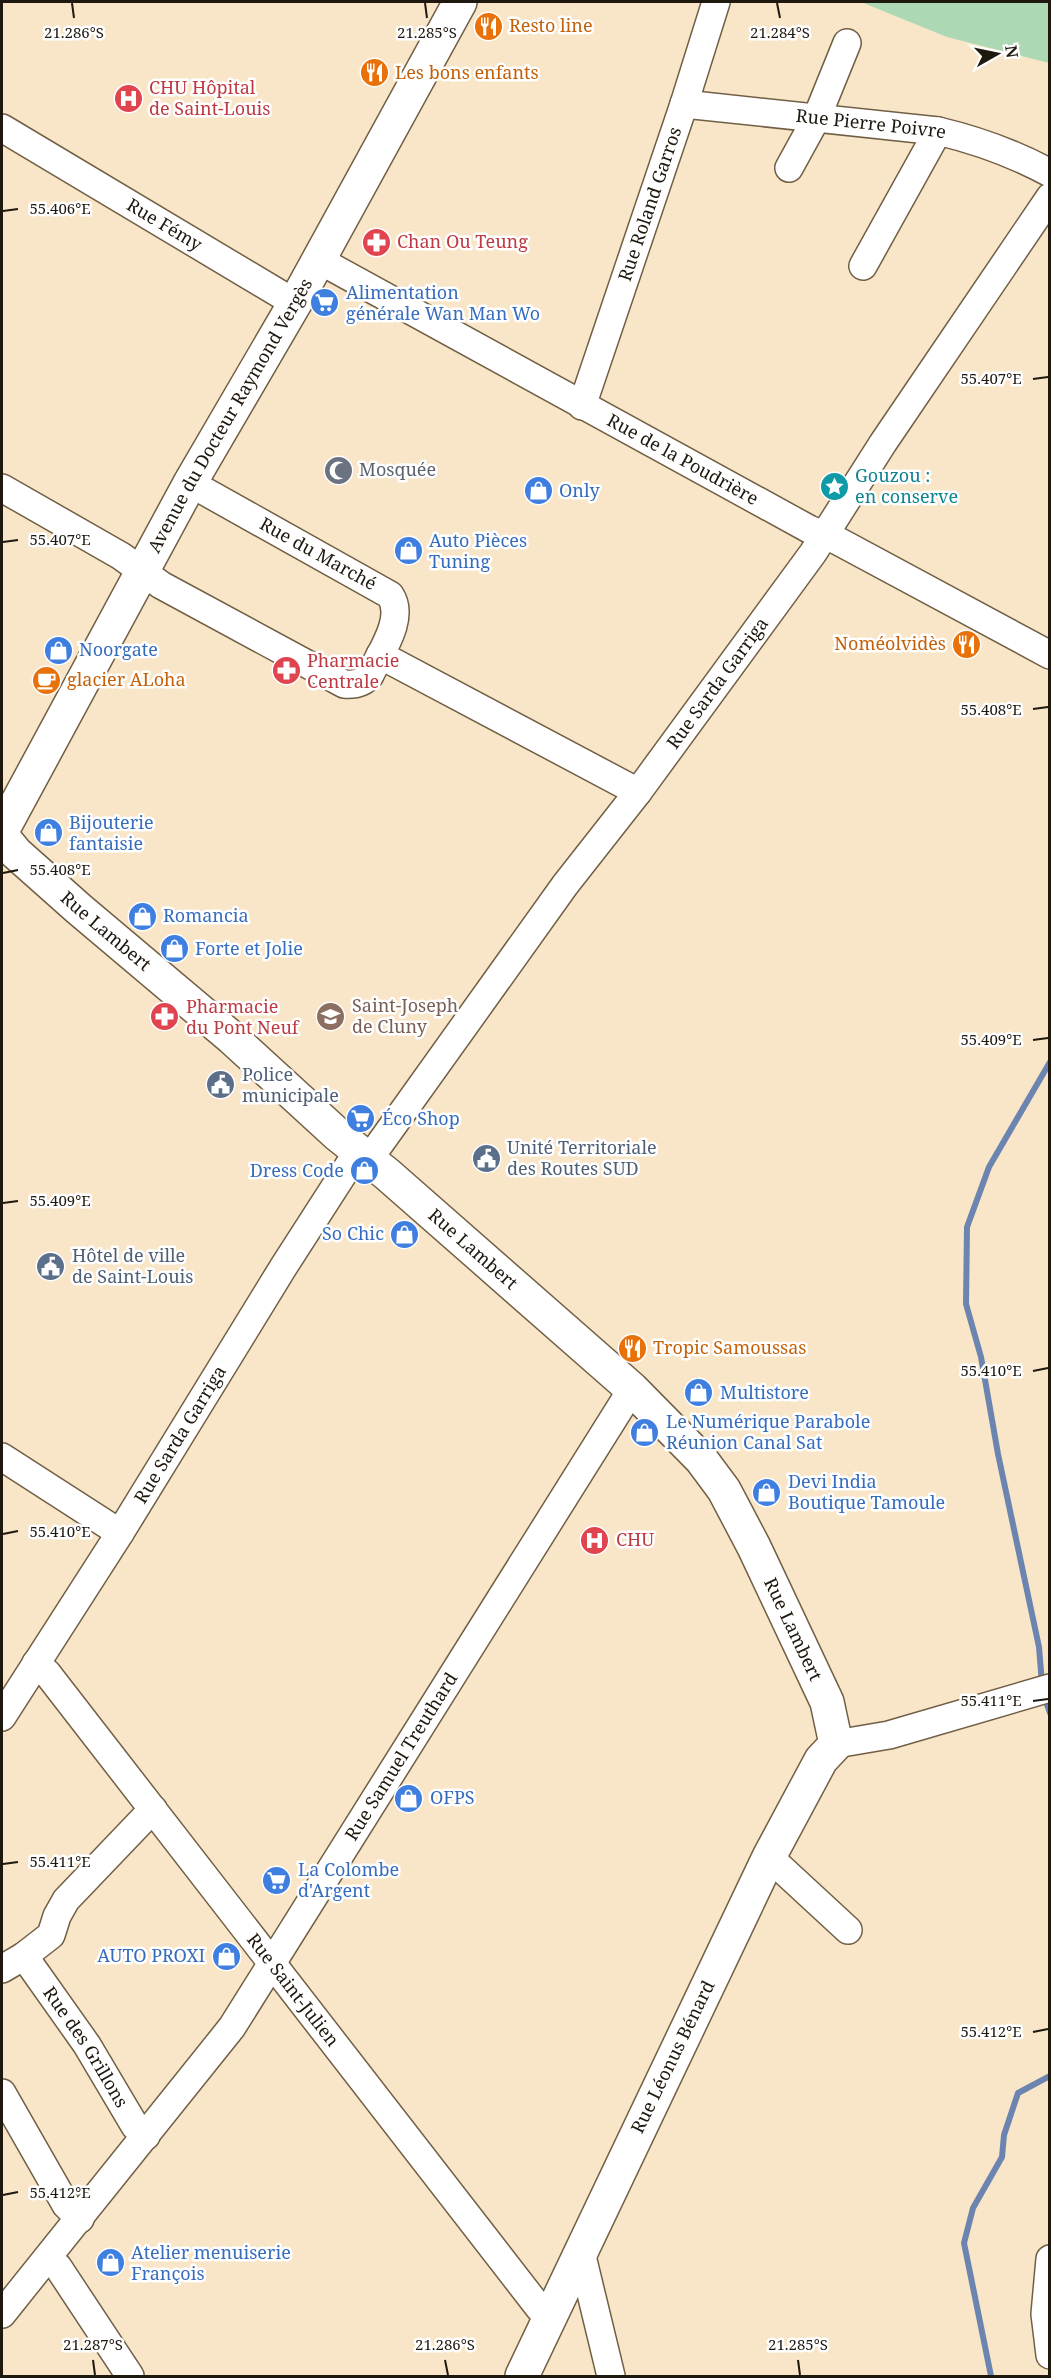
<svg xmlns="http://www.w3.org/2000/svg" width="1051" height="2378" viewBox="0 0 1051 2378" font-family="'Noto Serif',serif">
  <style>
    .green { fill: #acd8b4 }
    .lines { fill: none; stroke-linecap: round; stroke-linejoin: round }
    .stream { stroke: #6b85b0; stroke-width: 6 }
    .minor-casing { stroke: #715f45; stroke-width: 30 }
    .major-casing { stroke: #715f45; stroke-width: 36 }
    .minor { stroke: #fff; stroke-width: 27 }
    .major { stroke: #fff; stroke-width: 33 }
    .ticks { fill: none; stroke: #1f180e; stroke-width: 2 }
    .labels { text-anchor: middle; stroke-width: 5; stroke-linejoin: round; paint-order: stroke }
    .food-label { font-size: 18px; fill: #c56008; stroke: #fff; text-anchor: start }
    .health-label { font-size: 18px; fill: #be3a42; stroke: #fff; text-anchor: start }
    .street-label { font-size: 18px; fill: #1f180e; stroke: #fff }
    .shop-label { font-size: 18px; fill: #366cbe; stroke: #fff; text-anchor: start }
    .worship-label { font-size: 18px; fill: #5b616d; stroke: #fff; text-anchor: start }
    .culture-label { font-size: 18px; fill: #0d838f; stroke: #fff; text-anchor: start }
    .education-label { font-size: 18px; fill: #785e54; stroke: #fff; text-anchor: start }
    .service-label { font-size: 18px; fill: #4e5e75; stroke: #fff; text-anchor: start }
    .ticks-label { font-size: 15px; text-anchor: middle; fill: #1f180e; stroke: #fff; stroke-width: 5; stroke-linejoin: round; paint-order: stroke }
  </style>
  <rect width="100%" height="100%" fill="#f9e5c7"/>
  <path class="green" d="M 861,2 L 1049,2 L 1049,63 L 947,37 Z"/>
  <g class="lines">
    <path class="stream" d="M 1042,1684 L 1039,1647 L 998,1454 L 981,1357 L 966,1304 L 967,1227 L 989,1167 L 1050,1062
      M 1044,1696 L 1050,1713
      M 991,2376 L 964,2243 L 973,2208 L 1002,2157 L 1004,2135 L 1018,2093 L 1050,2076"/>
    <defs>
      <g id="minor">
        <path id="s1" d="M 684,104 L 938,131 C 976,140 1015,154 1050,173"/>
        <path id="s2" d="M 2,128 L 295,303"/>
        <path d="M 789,168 L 817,117 L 847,43"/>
        <path id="s3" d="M 317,259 L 809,529 L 838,541 L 1050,655"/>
        <path d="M 863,266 L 938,131"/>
        <path id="s4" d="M 582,406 L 684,104 L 716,2"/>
        <path d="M 2,488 L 121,556 L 161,585 L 344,684 C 355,685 363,683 370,675 C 380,653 406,618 390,595 L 190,483"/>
        <path d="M 380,655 L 638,792"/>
        <path id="s5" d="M 369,1159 L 565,885 L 638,792 L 813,553 L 883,443 L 1050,197"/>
        <path d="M 2,1457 L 120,1533"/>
        <path id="s6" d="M 36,1663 L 47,1673 L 540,2309 L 551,2315"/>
        <path id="s7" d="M 2,1717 L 120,1533 L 284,1266 L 358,1151"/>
        <path d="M 836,1744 L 889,1735 L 1050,1688"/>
        <path d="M 769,1857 L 848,1930"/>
        <path id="s8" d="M 24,1956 L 87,2045 L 135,2126 L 146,2136"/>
        <path d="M 2,1969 L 24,1956 L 51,1935 L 57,1916 L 66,1900 L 153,1809"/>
        <path d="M 2,2093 L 66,2205 L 80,2219"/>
        <path d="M 581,2252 L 611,2376"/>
        <path d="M 48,2258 L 58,2267 L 130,2376"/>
        <path d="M 1050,2259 L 1045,2314 L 1050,2355"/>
        <path id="s9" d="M 2,2314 L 232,2027 L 632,1389"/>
      </g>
      <g id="major">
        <path id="s10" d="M 2,831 L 190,483 L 295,303 L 460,2"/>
        <path id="s11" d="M 2,836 L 16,853 L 79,909 L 232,1038 L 338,1135 L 387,1174 L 632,1389 L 701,1459 L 724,1490 L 754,1547 L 827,1702 L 836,1744 L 821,1760 L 769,1857 L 522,2376"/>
      </g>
    </defs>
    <use href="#minor" class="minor-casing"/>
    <use href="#major" class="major-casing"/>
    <use href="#minor" class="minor"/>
    <use href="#major" class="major"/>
  </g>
  <path class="ticks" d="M 72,3 L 74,18M 425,3 L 427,18M 777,3 L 780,18M 3,211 L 18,209M 1033,379 L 1048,377M 3,542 L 18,540M 1033,709 L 1048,707M 3,873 L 18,870M 1033,1040 L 1048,1038M 3,1203 L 18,1201M 1033,1371 L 1048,1368M 3,1534 L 18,1531M 1033,1701 L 1048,1699M 3,1864 L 18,1862M 1033,2032 L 1048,2029M 3,2195 L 18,2192M 93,2360 L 95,2375M 445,2360 L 448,2375M 798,2360 L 800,2375"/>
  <defs>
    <symbol id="restaurant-disc" viewBox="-11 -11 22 22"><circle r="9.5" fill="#e8710a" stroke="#fff"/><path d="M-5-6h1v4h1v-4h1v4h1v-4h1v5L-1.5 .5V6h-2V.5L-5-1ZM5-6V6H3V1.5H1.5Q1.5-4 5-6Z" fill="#fff"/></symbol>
    <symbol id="hospital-disc" viewBox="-11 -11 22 22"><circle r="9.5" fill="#e0444e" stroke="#fff"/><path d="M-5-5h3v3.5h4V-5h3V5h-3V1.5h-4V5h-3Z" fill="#fff"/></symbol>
    <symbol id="pharmacy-disc" viewBox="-11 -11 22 22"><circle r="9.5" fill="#e0444e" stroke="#fff"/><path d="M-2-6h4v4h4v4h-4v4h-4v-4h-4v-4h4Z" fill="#fff"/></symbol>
    <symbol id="supermarket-disc" viewBox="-11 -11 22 22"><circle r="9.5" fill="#3f7fe0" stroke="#fff"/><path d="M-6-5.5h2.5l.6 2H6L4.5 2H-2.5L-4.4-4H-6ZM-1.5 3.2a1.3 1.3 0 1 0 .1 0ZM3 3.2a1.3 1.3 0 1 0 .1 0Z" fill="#fff"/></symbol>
    <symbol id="mosque-disc" viewBox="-11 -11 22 22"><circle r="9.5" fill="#6b7280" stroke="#fff"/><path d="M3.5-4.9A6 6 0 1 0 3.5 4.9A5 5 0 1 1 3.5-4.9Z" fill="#fff"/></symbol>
    <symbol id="sight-disc" viewBox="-11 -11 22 22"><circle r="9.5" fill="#0f9aa8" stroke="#fff"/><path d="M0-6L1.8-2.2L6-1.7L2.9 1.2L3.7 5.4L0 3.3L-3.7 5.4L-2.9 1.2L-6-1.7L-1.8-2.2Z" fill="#fff"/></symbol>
    <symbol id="shop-disc" viewBox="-11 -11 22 22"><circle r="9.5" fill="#3f7fe0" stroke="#fff"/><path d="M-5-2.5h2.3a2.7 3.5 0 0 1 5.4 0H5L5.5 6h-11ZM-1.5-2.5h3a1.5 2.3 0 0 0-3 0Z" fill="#fff"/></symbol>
    <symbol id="cafe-disc" viewBox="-11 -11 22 22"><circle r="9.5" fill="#e8710a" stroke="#fff"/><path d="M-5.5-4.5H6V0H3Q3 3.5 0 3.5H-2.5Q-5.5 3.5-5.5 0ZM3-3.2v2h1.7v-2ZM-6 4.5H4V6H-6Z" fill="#fff"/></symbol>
    <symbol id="school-disc" viewBox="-11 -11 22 22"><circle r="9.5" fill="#8d6e63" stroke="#fff"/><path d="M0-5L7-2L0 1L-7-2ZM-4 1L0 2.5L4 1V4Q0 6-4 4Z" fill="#fff"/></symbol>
    <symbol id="civic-disc" viewBox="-11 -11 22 22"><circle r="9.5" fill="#5c6f8a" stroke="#fff"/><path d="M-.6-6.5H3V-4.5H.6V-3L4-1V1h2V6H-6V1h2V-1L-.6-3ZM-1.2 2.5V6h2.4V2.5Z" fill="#fff"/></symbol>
  </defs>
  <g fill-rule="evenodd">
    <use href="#restaurant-disc" x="472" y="10" width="33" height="33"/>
    <use href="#restaurant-disc" x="358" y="56" width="33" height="33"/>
    <use href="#hospital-disc" x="112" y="82" width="33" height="33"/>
    <use href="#pharmacy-disc" x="360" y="226" width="33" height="33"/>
    <use href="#supermarket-disc" x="308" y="286" width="33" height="33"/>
    <use href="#mosque-disc" x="322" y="454" width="33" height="33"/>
    <use href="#sight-disc" x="818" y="470" width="33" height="33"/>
    <use href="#shop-disc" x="522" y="474" width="33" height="33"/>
    <use href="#shop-disc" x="392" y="534" width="33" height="33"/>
    <use href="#restaurant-disc" x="950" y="628" width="33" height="33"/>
    <use href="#shop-disc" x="42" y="634" width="33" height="33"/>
    <use href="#pharmacy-disc" x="270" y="654" width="33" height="33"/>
    <use href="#cafe-disc" x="30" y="664" width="33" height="33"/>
    <use href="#shop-disc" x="32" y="816" width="33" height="33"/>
    <use href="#shop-disc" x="126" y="900" width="33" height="33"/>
    <use href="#shop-disc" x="158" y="932" width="33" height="33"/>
    <use href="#school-disc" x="314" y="1000" width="33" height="33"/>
    <use href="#pharmacy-disc" x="148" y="1000" width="33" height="33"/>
    <use href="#civic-disc" x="204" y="1068" width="33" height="33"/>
    <use href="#supermarket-disc" x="344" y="1102" width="33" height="33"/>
    <use href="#civic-disc" x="470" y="1142" width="33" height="33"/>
    <use href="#shop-disc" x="348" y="1154" width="33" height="33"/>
    <use href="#shop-disc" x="388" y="1218" width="33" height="33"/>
    <use href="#civic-disc" x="34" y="1250" width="33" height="33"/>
    <use href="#restaurant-disc" x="616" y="1332" width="33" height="33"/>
    <use href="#shop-disc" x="682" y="1376" width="33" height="33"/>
    <use href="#shop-disc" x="628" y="1416" width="33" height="33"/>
    <use href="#shop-disc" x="750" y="1476" width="33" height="33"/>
    <use href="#hospital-disc" x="578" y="1524" width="33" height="33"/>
    <use href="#shop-disc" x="392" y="1782" width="33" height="33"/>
    <use href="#supermarket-disc" x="260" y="1864" width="33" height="33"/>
    <use href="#shop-disc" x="210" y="1940" width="33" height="33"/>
    <use href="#shop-disc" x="94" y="2246" width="33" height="33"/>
  </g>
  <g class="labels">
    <g class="food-label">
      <text x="509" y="32">Resto line</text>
      <text x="395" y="79">Les bons enfants</text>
      <text x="946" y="650" text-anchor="end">Noméolvidès</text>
      <text x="67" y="686">glacier ALoha</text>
      <text x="653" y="1354">Tropic Samoussas</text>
    </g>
    <g class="health-label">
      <text x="149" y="94">CHU Hôpital<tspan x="149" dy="21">de Saint-Louis</tspan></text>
      <text x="397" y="248">Chan Ou Teung</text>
      <text x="307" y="667">Pharmacie<tspan x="307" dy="21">Centrale</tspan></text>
      <text x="186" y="1013">Pharmacie<tspan x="186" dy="21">du Pont Neuf</tspan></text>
      <text x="616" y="1546">CHU</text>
    </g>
    <g class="street-label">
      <text dy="6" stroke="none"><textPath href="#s1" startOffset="188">Rue Pierre Poivre</textPath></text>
      <text dy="6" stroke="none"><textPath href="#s4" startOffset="213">Rue Roland Garros</textPath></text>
      <text dy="6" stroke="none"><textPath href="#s2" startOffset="189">Rue Fémy</textPath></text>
      <text dy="6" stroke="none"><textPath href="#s10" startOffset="474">Avenue du Docteur Raymond Vergès</textPath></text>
      <text dy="6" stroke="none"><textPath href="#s3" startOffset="417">Rue de la Poudrière</textPath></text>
      <text transform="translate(318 554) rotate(29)" y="6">Rue du Marché</text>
      <text dy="6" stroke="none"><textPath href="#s5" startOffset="590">Rue Sarda Garriga</textPath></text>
      <text dy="6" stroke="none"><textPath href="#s11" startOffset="141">Rue Lambert</textPath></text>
      <text dy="6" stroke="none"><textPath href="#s11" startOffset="627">Rue Lambert</textPath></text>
      <text dy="6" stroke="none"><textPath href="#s7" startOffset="334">Rue Sarda Garriga</textPath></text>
      <text dy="6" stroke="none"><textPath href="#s11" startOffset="1131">Rue Lambert</textPath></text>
      <text dy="6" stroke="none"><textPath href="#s9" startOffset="687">Rue Samuel Treuthard</textPath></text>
      <text dy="6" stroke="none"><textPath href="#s6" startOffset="416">Rue Saint-Julien</textPath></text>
      <text dy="6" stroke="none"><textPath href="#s8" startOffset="110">Rue des Grillons</textPath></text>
      <text transform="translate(673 2057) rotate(-64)" y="6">Rue Léonus Bénard</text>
    </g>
    <g class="shop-label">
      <text x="346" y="299">Alimentation<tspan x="346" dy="21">générale Wan Man Wo</tspan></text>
      <text x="559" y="497">Only</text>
      <text x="429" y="547">Auto Pièces<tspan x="429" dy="21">Tuning</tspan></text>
      <text x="79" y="656">Noorgate</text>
      <text x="69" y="829">Bijouterie<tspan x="69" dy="21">fantaisie</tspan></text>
      <text x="163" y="922">Romancia</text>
      <text x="195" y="955">Forte et Jolie</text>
      <text x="382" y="1125">Éco Shop</text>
      <text x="344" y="1177" text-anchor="end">Dress Code</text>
      <text x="384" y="1240" text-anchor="end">So Chic</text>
      <text x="720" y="1399">Multistore</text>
      <text x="666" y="1428">Le Numérique Parabole<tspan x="666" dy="21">Réunion Canal Sat</tspan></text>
      <text x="788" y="1488">Devi India<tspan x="788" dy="21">Boutique Tamoule</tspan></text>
      <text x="430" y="1804">OFPS</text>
      <text x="298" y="1876">La Colombe<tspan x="298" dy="21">d'Argent</tspan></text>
      <text x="205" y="1962" text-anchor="end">AUTO PROXI</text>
      <text x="131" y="2259">Atelier menuiserie<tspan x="131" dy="21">François</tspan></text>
    </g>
    <g class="worship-label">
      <text x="359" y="476">Mosquée</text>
    </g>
    <g class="culture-label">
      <text x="855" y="482">Gouzou :<tspan x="855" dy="21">en conserve</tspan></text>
    </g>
    <g class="education-label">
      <text x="352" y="1012">Saint-Joseph<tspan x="352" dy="21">de Cluny</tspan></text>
    </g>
    <g class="service-label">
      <text x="242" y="1081">Police<tspan x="242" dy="21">municipale</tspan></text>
      <text x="507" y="1154">Unité Territoriale<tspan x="507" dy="21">des Routes SUD</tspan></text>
      <text x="72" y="1262">Hôtel de ville<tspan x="72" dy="21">de Saint-Louis</tspan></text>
    </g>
  </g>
  <g class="ticks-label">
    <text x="74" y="38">21.286°S</text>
    <text x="427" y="38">21.285°S</text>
    <text x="780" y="38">21.284°S</text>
    <text x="60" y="214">55.406°E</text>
    <text x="991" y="384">55.407°E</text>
    <text x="60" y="545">55.407°E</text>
    <text x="991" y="715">55.408°E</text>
    <text x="60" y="875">55.408°E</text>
    <text x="991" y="1045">55.409°E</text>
    <text x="60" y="1206">55.409°E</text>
    <text x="991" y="1376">55.410°E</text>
    <text x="60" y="1537">55.410°E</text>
    <text x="991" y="1706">55.411°E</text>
    <text x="60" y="1867">55.411°E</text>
    <text x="991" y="2037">55.412°E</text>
    <text x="60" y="2198">55.412°E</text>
    <text x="93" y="2350">21.287°S</text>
    <text x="445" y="2350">21.286°S</text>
    <text x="798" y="2350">21.285°S</text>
  </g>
  <rect width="1051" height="2378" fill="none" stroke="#1f180e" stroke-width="6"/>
  <g transform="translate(997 54) rotate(81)" stroke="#ffffff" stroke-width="4.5" paint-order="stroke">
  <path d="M0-4.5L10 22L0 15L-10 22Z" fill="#1f180e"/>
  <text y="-9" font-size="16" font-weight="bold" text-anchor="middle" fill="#1f180e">N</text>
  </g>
</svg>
